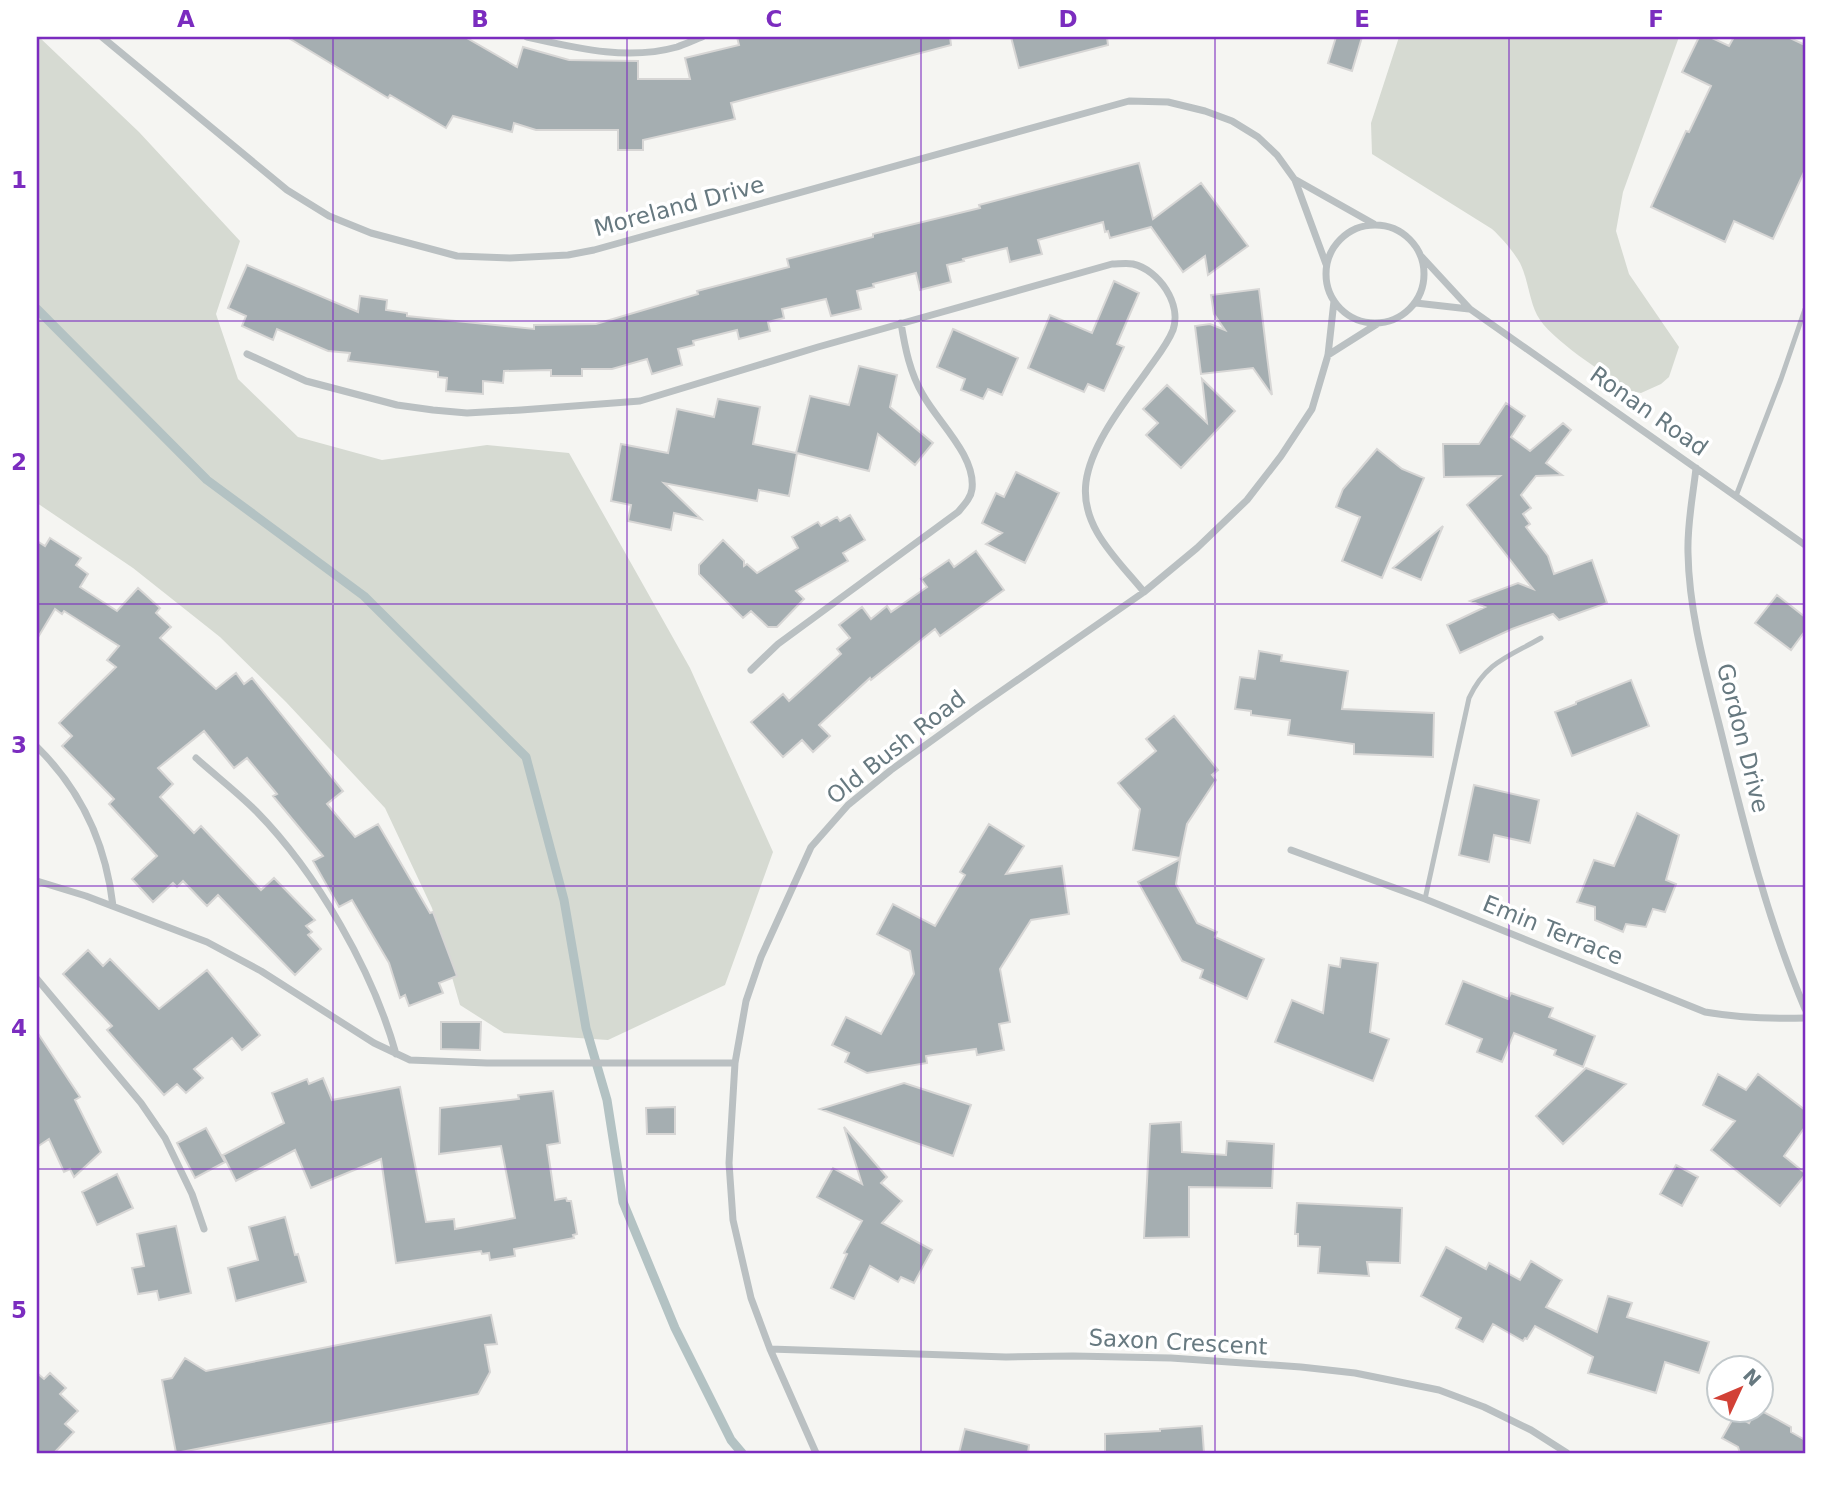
<svg xmlns="http://www.w3.org/2000/svg" width="1842" height="1490" viewBox="0 0 1842 1490" font-family="'DejaVu Sans',sans-serif">
  <style>
    .green { fill: #d6dad2 }
    .lines { fill: none; stroke-linecap: round; stroke-linejoin: round }
    .stream { stroke: #b3c2c3; stroke-width: 9 }
    .building { fill: #a5aeb1; stroke: #d7d6d5; stroke-width: 2 }
    .lane { stroke: #bac0c2; stroke-width: 5 }
    .street { stroke: #bac0c2; stroke-width: 7 }
    .grid { fill: none; stroke: #7b2cbf; stroke-width: 2; stroke-opacity: 0.55 }
    .labels { text-anchor: middle; stroke-width: 7; stroke-linejoin: round; paint-order: stroke }
    .street-label { font-size: 23px; fill: #677980; stroke: #fff }
    .neatline { fill: none; stroke: #7b2cbf; stroke-width: 2.5 }
    .grid-label { font-size: 23px; text-anchor: middle; font-weight: bold; fill: #7b2cbf }
  </style>
  <rect width="100%" height="100%" fill="#f5f5f2"/>
  <path class="green" d="M 37,37 L 39,37 L 139,132 L 240,241 L 216,314 L 238,379 L 298,437 L 382,460 L 487,445 L 569,453 L 690,668 L 773,852 L 725,985 L 608,1040 L 504,1033 L 460,1005 L 432,908 L 385,808 L 286,702 L 220,637 L 133,568 L 37,503 Z
    M 1399,37 L 1679,37 L 1623,192 L 1616,231 L 1629,274 L 1679,347 L 1669,377 L 1661,384 L 1641,393 L 1630,391 C 1606,374 1549,339 1537,315 C 1529,299 1528,279 1520,263 C 1513,251 1502,238 1492,229 L 1372,154 L 1371,123 Z"/>
  <g class="lines">
    <path class="stream" d="M 37,309 L 207,480 L 364,596 L 526,757 L 564,900 L 586,1028 L 607,1100 L 623,1202 L 675,1328 L 731,1440 L 742,1453"/>
  </g>
  <path class="building" d="M 287,37 L 465,37 L 517,67 L 523,47 L 569,60 L 638,61 L 638,79 L 690,79 L 685,58 L 739,45 L 737,37 L 950,37 L 951,45 L 731,103 L 735,119 L 643,140 L 643,150 L 618,150 L 618,130 L 536,130 L 514,123 L 512,132 L 453,116 L 446,128 L 390,95 L 388,98 Z
    M 1011,37 L 1107,37 L 1108,45 L 1019,68 Z
    M 1336,37 L 1362,37 L 1352,71 L 1328,63 Z
    M 1699,37 L 1710,37 L 1729,46 L 1734,37 L 1788,37 L 1805,45 L 1805,170 L 1773,239 L 1734,221 L 1725,242 L 1651,207 L 1686,131 L 1689,132 L 1711,86 L 1682,72 Z
    M 1139,163 L 1153,219 L 1201,183 L 1248,246 L 1208,275 L 1205,256 L 1183,272 L 1151,227 L 1110,238 L 1108,231 L 1105,232 L 1103,222 L 1038,240 L 1042,254 L 1010,262 L 1007,248 L 963,259 L 964,261 L 947,265 L 951,282 L 920,290 L 916,273 L 873,284 L 874,287 L 857,291 L 861,309 L 831,316 L 826,299 L 782,309 L 784,318 L 768,322 L 770,331 L 739,339 L 737,330 L 693,341 L 694,345 L 678,349 L 682,365 L 652,374 L 647,359 L 612,369 L 582,369 L 582,376 L 551,376 L 551,370 L 504,371 L 503,383 L 483,381 L 483,394 L 446,391 L 447,378 L 438,377 L 438,372 L 348,361 L 350,353 L 328,351 L 277,329 L 273,340 L 242,326 L 246,316 L 228,308 L 247,265 L 358,312 L 360,296 L 387,300 L 386,310 L 407,313 L 407,316 L 534,329 L 534,325 L 596,324 L 698,294 L 697,291 L 789,267 L 787,259 L 873,237 L 873,234 L 980,208 L 979,205 Z
    M 1114,281 L 1139,293 L 1117,344 L 1124,347 L 1104,391 L 1088,384 L 1084,392 L 1028,368 L 1050,315 L 1092,333 Z
    M 1259,289 L 1267,356 L 1272,395 L 1253,368 L 1201,374 L 1195,326 L 1210,324 L 1225,330 L 1214,314 L 1211,295 Z
    M 953,329 L 1018,358 L 1002,395 L 988,389 L 983,399 L 961,390 L 965,379 L 937,367 Z
    M 859,366 L 897,375 L 890,407 L 933,443 L 915,465 L 878,434 L 869,471 L 797,453 L 789,496 L 759,490 L 757,501 L 664,483 L 701,519 L 674,513 L 671,530 L 628,521 L 631,505 L 611,501 L 621,444 L 668,453 L 677,409 L 714,417 L 718,399 L 760,407 L 753,444 L 796,453 L 810,396 L 849,405 Z
    M 1202,379 L 1235,411 L 1181,468 L 1146,435 L 1158,423 L 1143,409 L 1167,385 L 1207,423 Z
    M 1506,403 L 1525,416 L 1511,437 L 1530,451 L 1563,423 L 1571,430 L 1546,463 L 1562,475 L 1536,476 L 1521,495 L 1531,508 L 1523,514 L 1530,524 L 1526,527 L 1548,556 L 1554,574 L 1592,560 L 1607,603 L 1559,620 L 1553,614 L 1512,629 L 1460,653 L 1447,625 L 1485,607 L 1470,601 L 1518,583 L 1533,589 L 1467,505 L 1500,476 L 1444,477 L 1443,444 L 1479,444 Z
    M 1377,449 L 1402,469 L 1424,478 L 1382,578 L 1342,561 L 1360,517 L 1336,507 L 1343,489 Z
    M 1016,472 L 1059,493 L 1025,563 L 986,544 L 1002,533 L 982,523 L 996,493 L 1004,497 Z
    M 850,515 L 865,540 L 843,553 L 848,561 L 796,591 L 804,599 L 777,627 L 768,627 L 751,611 L 743,618 L 699,574 L 699,565 L 723,540 L 744,561 L 744,566 L 747,564 L 757,573 L 798,548 L 792,537 L 818,522 L 821,526 L 837,517 L 840,521 Z
    M 1443,526 L 1421,580 L 1393,568 Z
    M 50,538 L 81,558 L 76,565 L 88,574 L 80,587 L 117,611 L 138,588 L 160,608 L 156,613 L 171,627 L 160,638 L 216,689 L 236,673 L 244,684 L 252,678 L 343,791 L 327,804 L 355,837 L 378,824 L 430,913 L 433,912 L 457,976 L 439,983 L 443,993 L 409,1006 L 405,995 L 400,998 L 389,963 L 352,900 L 339,907 L 313,861 L 323,856 L 273,796 L 277,794 L 247,758 L 234,768 L 204,731 L 158,768 L 173,784 L 160,797 L 194,833 L 201,826 L 261,890 L 274,878 L 315,920 L 306,926 L 312,932 L 308,935 L 321,949 L 295,975 L 218,895 L 207,906 L 183,881 L 177,887 L 173,883 L 153,902 L 132,879 L 157,856 L 109,804 L 114,799 L 62,746 L 72,736 L 59,723 L 116,667 L 107,660 L 119,646 L 64,611 L 62,614 L 55,609 L 37,639 L 37,541 L 45,546 Z
    M 976,551 L 1004,590 L 940,636 L 935,629 L 871,680 L 870,678 L 819,725 L 830,736 L 813,752 L 802,740 L 783,757 L 751,722 L 783,694 L 789,701 L 841,654 L 837,649 L 850,638 L 839,625 L 862,607 L 871,619 L 887,606 L 891,612 L 927,587 L 921,579 L 949,560 L 954,567 Z
    M 1777,595 L 1805,617 L 1805,631 L 1791,650 L 1755,623 Z
    M 1259,651 L 1282,655 L 1281,661 L 1348,671 L 1342,709 L 1434,713 L 1433,757 L 1354,754 L 1354,744 L 1288,735 L 1290,720 L 1251,715 L 1251,711 L 1235,709 L 1240,677 L 1255,679 Z
    M 1631,680 L 1649,726 L 1572,756 L 1555,712 L 1576,704 L 1576,702 Z
    M 1174,716 L 1218,770 L 1212,775 L 1216,780 L 1187,824 L 1180,858 L 1133,850 L 1140,809 L 1118,783 L 1156,751 L 1146,739 Z
    M 1474,785 L 1539,800 L 1530,843 L 1494,835 L 1489,862 L 1459,855 Z
    M 1637,813 L 1679,835 L 1666,880 L 1676,884 L 1665,912 L 1653,909 L 1646,927 L 1626,924 L 1623,932 L 1595,920 L 1595,907 L 1577,902 L 1594,860 L 1614,866 Z
    M 989,824 L 1024,846 L 1006,874 L 1062,866 L 1069,914 L 1031,920 L 1000,969 L 1010,1022 L 999,1024 L 1004,1050 L 977,1055 L 976,1049 L 926,1056 L 927,1063 L 867,1073 L 845,1062 L 849,1053 L 832,1045 L 846,1017 L 881,1034 L 914,974 L 910,951 L 877,934 L 893,904 L 935,926 L 965,875 L 960,872 Z
    M 1180,859 L 1176,884 L 1197,923 L 1217,932 L 1215,937 L 1264,959 L 1247,999 L 1200,978 L 1203,970 L 1182,961 L 1138,882 Z
    M 88,950 L 103,966 L 110,959 L 159,1009 L 207,970 L 260,1035 L 242,1050 L 232,1038 L 194,1069 L 203,1078 L 186,1093 L 177,1084 L 164,1095 L 107,1030 L 112,1026 L 63,974 Z
    M 1341,958 L 1378,963 L 1370,1032 L 1389,1039 L 1373,1081 L 1275,1042 L 1292,1000 L 1323,1013 L 1329,965 L 1340,967 Z
    M 1463,981 L 1508,999 L 1511,993 L 1553,1008 L 1549,1017 L 1595,1036 L 1583,1067 L 1554,1055 L 1556,1050 L 1514,1033 L 1502,1062 L 1477,1052 L 1482,1039 L 1446,1024 Z
    M 441,1022 L 481,1022 L 480,1050 L 441,1049 Z
    M 37,1032 L 80,1097 L 75,1100 L 101,1152 L 74,1177 L 70,1169 L 64,1172 L 49,1139 L 37,1147 Z
    M 1586,1068 L 1626,1084 L 1563,1144 L 1536,1116 Z
    M 1718,1074 L 1746,1090 L 1758,1074 L 1805,1110 L 1805,1127 L 1784,1156 L 1805,1173 L 1805,1175 L 1780,1206 L 1711,1150 L 1735,1121 L 1703,1105 Z
    M 323,1078 L 332,1100 L 400,1087 L 426,1222 L 454,1219 L 455,1229 L 515,1218 L 501,1146 L 439,1154 L 440,1108 L 519,1099 L 518,1095 L 553,1091 L 560,1143 L 547,1145 L 555,1200 L 566,1198 L 567,1201 L 571,1201 L 577,1234 L 573,1235 L 574,1238 L 514,1249 L 515,1256 L 490,1260 L 489,1253 L 482,1254 L 481,1251 L 396,1263 L 381,1159 L 311,1188 L 295,1150 L 236,1181 L 223,1155 L 284,1123 L 272,1093 L 307,1079 L 309,1084 Z
    M 904,1083 L 971,1105 L 953,1156 L 820,1109 Z
    M 675,1107 L 675,1134 L 647,1134 L 646,1108 Z
    M 1181,1122 L 1182,1152 L 1226,1155 L 1227,1141 L 1274,1144 L 1272,1188 L 1189,1187 L 1189,1237 L 1144,1238 L 1150,1124 Z
    M 844,1127 L 887,1177 L 881,1183 L 902,1201 L 882,1223 L 932,1250 L 914,1283 L 901,1277 L 898,1282 L 870,1266 L 854,1299 L 831,1288 L 847,1254 L 844,1253 L 862,1221 L 817,1197 L 833,1168 L 862,1184 Z
    M 206,1128 L 225,1162 L 195,1178 L 177,1143 Z
    M 1676,1165 L 1698,1177 L 1682,1206 L 1660,1194 Z
    M 117,1174 L 133,1208 L 97,1225 L 82,1192 Z
    M 1297,1203 L 1402,1208 L 1400,1263 L 1367,1262 L 1369,1276 L 1318,1273 L 1320,1247 L 1298,1246 L 1298,1234 L 1295,1234 Z
    M 285,1217 L 295,1255 L 298,1254 L 306,1282 L 236,1301 L 228,1268 L 258,1260 L 249,1227 Z
    M 176,1226 L 191,1293 L 159,1300 L 157,1291 L 138,1294 L 132,1268 L 144,1266 L 137,1234 Z
    M 1446,1247 L 1486,1269 L 1489,1263 L 1520,1280 L 1531,1261 L 1562,1280 L 1546,1307 L 1597,1332 L 1608,1296 L 1632,1303 L 1627,1317 L 1709,1342 L 1699,1373 L 1665,1362 L 1656,1393 L 1588,1373 L 1593,1357 L 1535,1326 L 1527,1339 L 1525,1338 L 1523,1341 L 1493,1324 L 1483,1342 L 1456,1328 L 1461,1318 L 1421,1296 Z
    M 491,1315 L 497,1344 L 485,1345 L 490,1372 L 478,1394 L 176,1453 L 162,1380 L 172,1378 L 185,1358 L 206,1371 Z
    M 37,1373 L 44,1379 L 50,1373 L 66,1388 L 60,1394 L 78,1411 L 65,1424 L 74,1432 L 54,1453 L 37,1453 Z
    M 1756,1410 L 1760,1410 L 1791,1427 L 1791,1432 L 1805,1440 L 1805,1453 L 1740,1453 L 1738,1447 L 1722,1438 L 1735,1415 L 1749,1423 Z
    M 1202,1426 L 1204,1453 L 1105,1453 L 1105,1434 L 1160,1431 L 1160,1429 Z
    M 965,1429 L 1029,1445 L 1028,1453 L 959,1453 Z"/>
  <g class="lines">
    <path class="lane" d="M 1736,496 L 1781,379 L 1805,309
      M 1425,899 L 1469,698 C 1486,662 1508,657 1541,638"/>
    <path class="street" d="M 102,37 L 287,190 L 329,216 L 371,233 L 457,256 L 510,258 L 568,255 L 594,250 L 1129,101 L 1168,102 L 1205,111 L 1232,121 L 1258,137 L 1277,155 L 1295,180 L 1326,264
      M 527,37 C 576,48 627,61 677,47 C 686,44 694,40 702,37
      M 1296,180 L 1374,224
      M1326 274a49 49 0 1 1 98 0a49 49 0 1 1-98 0Z
      M 1422,257 L 1470,309 L 1805,545
      M 1416,303 L 1469,309
      M 247,354 L 306,381 L 397,405 L 433,410 L 467,413 L 521,410 L 640,401 L 818,347 L 1112,264 C 1118,264 1127,263 1133,264 C 1159,270 1182,304 1173,330 C 1167,345 1156,358 1147,371 C 1125,402 1091,444 1086,482 C 1080,527 1118,560 1144,592
      M 1328,355 L 1377,324
      M 1696,468 C 1693,496 1687,524 1688,553 C 1689,616 1708,679 1723,740 C 1746,833 1768,921 1805,1009
      M 751,670 L 778,644 L 958,512 C 964,505 971,498 972,489 C 976,456 938,422 923,395 C 910,373 905,348 901,323
      M 37,747 C 81,790 106,845 113,906
      M 196,758 C 216,776 237,792 256,811 C 317,873 373,971 396,1054
      M 1291,850 L 1425,899 L 1705,1012 C 1739,1018 1771,1019 1805,1018
      M 37,881 L 86,896 L 207,942 L 261,971 L 374,1043 L 410,1060 L 487,1063 L 735,1063
      M 37,979 L 141,1103 L 165,1138 L 192,1194 L 204,1229
      M 770,1349 L 1006,1357 L 1073,1356 L 1171,1358 L 1301,1367 L 1355,1373 L 1439,1390 L 1484,1407 L 1531,1430 L 1567,1453
      M 816,1453 L 770,1349 L 751,1298 L 733,1220 L 729,1163 L 735,1063 L 746,1001 L 761,957 L 811,847 L 848,805 L 891,770 L 977,708 L 1144,592 L 1197,548 L 1247,500 L 1281,456 L 1312,409 L 1328,355 L 1334,301"/>
  </g>
  <path class="grid" d="M 333,37 L 333,1453M 627,37 L 627,1453M 921,37 L 921,1453M 1215,37 L 1215,1453M 1509,37 L 1509,1453M 37,321 L 1805,321M 37,604 L 1805,604M 37,886 L 1805,886M 37,1169 L 1805,1169"/>
  <g class="labels">
    <g class="street-label">
      <text transform="translate(679 206) rotate(-15)" y="8">Moreland Drive</text>
      <text transform="translate(1649 411) rotate(35)" y="8">Ronan Road</text>
      <text transform="translate(1743 738) rotate(76)" y="8">Gordon Drive</text>
      <text transform="translate(896 747) rotate(-38)" y="8">Old Bush Road</text>
      <text transform="translate(1553 930) rotate(22)" y="8">Emin Terrace</text>
      <text transform="translate(1178 1342) rotate(3)" y="8">Saxon Crescent</text>
    </g>
  </g>
  <rect width="1842" height="1490" fill="none" stroke="#ffffff" stroke-width="77"/>
  <g transform="translate(1740 1389) rotate(46)"><circle r="33" fill="#ffffff" stroke="#c2c9cc" stroke-width="2"/>
  <path d="M0-5L12 26L0 18L-12 26Z" fill="#d24136"/>
  <text y="-10" font-size="19" font-weight="bold" text-anchor="middle" fill="#677980">N</text>
  </g>
  <rect x="38" y="38" width="1766" height="1414" class="neatline"/>
  <g class="grid-label">
    <text x="186" y="27">A</text>
    <text x="480" y="27">B</text>
    <text x="774" y="27">C</text>
    <text x="1068" y="27">D</text>
    <text x="1362" y="27">E</text>
    <text x="1656" y="27">F</text>
    <text x="19" y="188">1</text>
    <text x="19" y="470">2</text>
    <text x="19" y="753">3</text>
    <text x="19" y="1036">4</text>
    <text x="19" y="1318">5</text>
  </g>
</svg>
